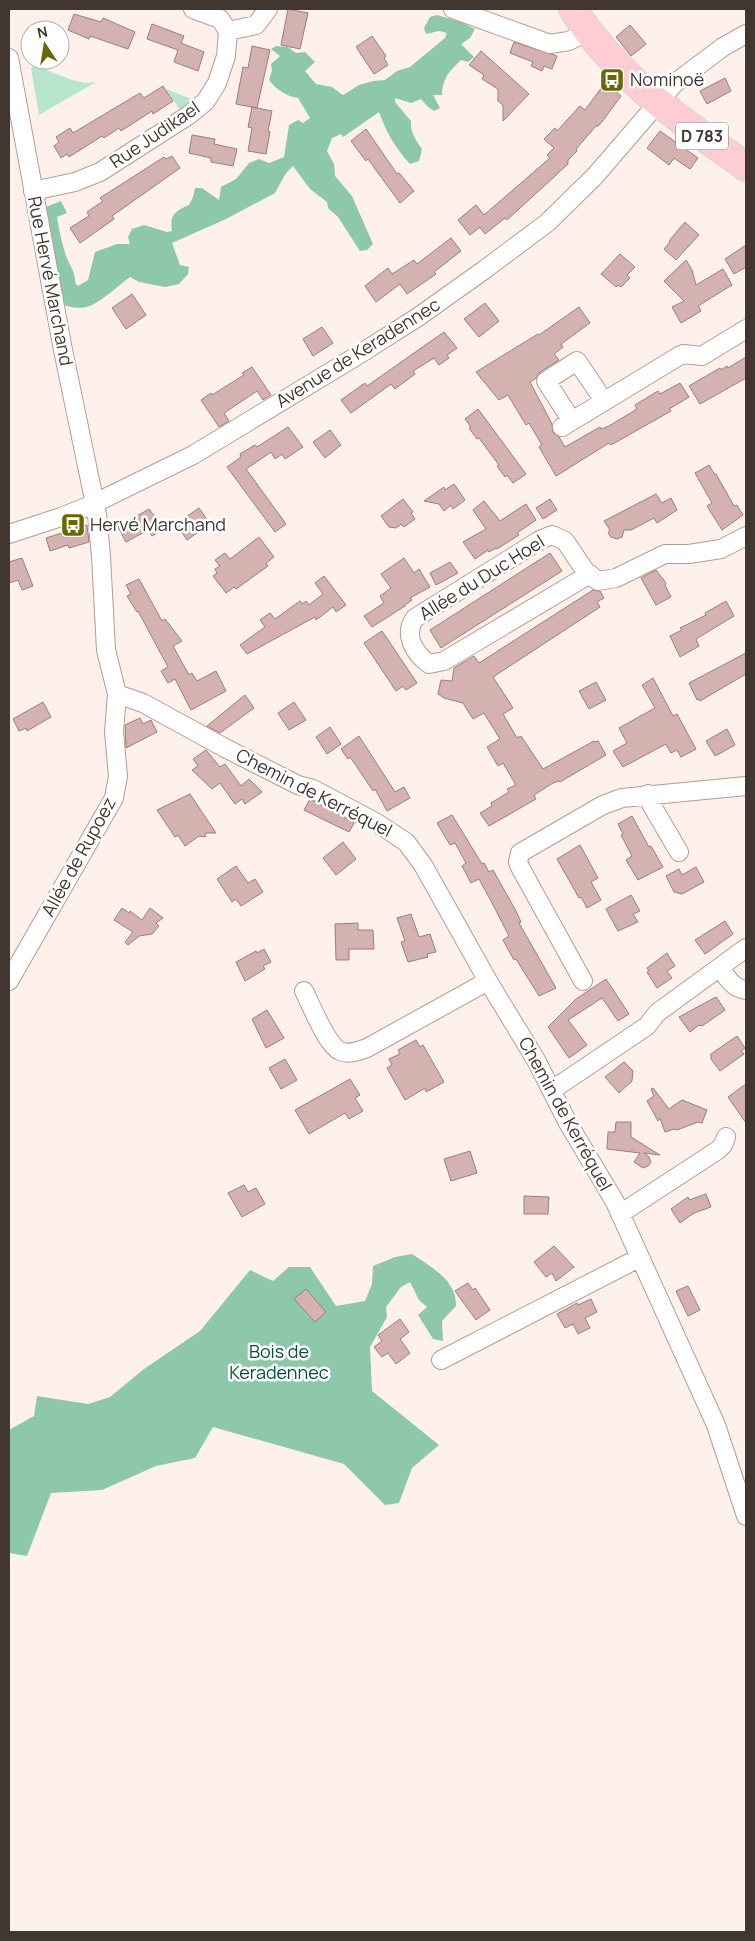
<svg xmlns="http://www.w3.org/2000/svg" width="755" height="1941" viewBox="0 0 755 1941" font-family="Manrope,sans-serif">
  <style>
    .green { fill: #b5e6cd }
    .forest { fill: #8dc8ab }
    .building { fill: #d4b2b0; stroke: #9d7d7b }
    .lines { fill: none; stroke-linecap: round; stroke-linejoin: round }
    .street-casing { stroke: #b99b8f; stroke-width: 20 }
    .primary-casing { stroke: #d5d3d2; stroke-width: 30 }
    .street { stroke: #fff; stroke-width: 18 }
    .primary { stroke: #feccd3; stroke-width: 28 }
    .labels { text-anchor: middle; stroke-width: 5; stroke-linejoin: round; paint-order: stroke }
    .shield { fill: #fff; stroke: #7b726f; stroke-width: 1 }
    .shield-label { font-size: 16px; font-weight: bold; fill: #423631 }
    .poi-label { font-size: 18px; fill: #423631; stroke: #fff; text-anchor: start }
    .street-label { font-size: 18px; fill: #423631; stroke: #fff }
    .park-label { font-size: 18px; fill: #045237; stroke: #fff }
  </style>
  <rect width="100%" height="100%" fill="#fef1ec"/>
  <path class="green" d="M 34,65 C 51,71 79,86 96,82 L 39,115 L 31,68 Z
    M 166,89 L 194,100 L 180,110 Z"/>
  <path class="forest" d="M 437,15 L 461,22 L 475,29 L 470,38 L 461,44 L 474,57 L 468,62 L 461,60 C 449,72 443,77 442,95 L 433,95 L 440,108 L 434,111 L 428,107 L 421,99 L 411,103 L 395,98 L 395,102 L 411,121 C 410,132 416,140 422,149 L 419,161 L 410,164 C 396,149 386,132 379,112 L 343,137 L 341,134 L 332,138 L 327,151 L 334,164 L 335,176 L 352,196 L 373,244 L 367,250 L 360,251 L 338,217 L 328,208 L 327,202 L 310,189 L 293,166 L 286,173 L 275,193 L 226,219 L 172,243 L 180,265 L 189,267 L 188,274 L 179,284 L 165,287 L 139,282 L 130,277 C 119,285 98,305 86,307 C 80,309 72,307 66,306 L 59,296 L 42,217 L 46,207 L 61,201 L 67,213 L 57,217 C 59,230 62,244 66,256 C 70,266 76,273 75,283 L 78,286 L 88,280 L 95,252 L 117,244 L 130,244 L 128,237 L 132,229 L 144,225 L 167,232 L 172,231 C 169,215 175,211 189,205 L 193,197 L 195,188 L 202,188 L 219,200 L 221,187 L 236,179 L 249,163 L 259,159 L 269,163 L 284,157 L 289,125 L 298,120 L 303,123 L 310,118 L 298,98 C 288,97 275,89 269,80 L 272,70 L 271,64 L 280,56 L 271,49 L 276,46 L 288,47 L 296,53 L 305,52 L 315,62 L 305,71 L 316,84 L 332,87 L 343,95 L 359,85 L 373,81 L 385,80 L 397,71 L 410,67 L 445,38 L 447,33 L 439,31 L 426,34 L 424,28 L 430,17 Z
    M 412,1254 C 431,1267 457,1280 456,1306 L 442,1321 L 443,1341 L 433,1339 L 418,1315 L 427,1307 L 419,1300 L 410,1282 L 401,1287 L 386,1307 L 387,1317 L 370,1347 L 372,1391 L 439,1445 L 412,1468 L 399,1503 L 385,1505 L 344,1464 L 213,1427 L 195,1458 L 156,1466 L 102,1490 L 51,1493 L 27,1556 L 9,1553 L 9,1430 L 34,1416 L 37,1396 L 88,1404 L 110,1397 L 144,1369 L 200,1331 L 250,1270 L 273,1281 L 289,1267 L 310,1267 L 336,1306 L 365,1301 L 372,1284 L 373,1266 L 395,1257 Z"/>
  <path class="building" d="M 288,9 L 308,13 L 300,49 L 281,45 Z
    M 74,14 L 101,22 L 103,18 L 135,32 L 128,49 L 90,36 L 89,39 L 68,30 Z
    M 152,24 L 184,36 L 181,43 L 204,52 L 198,71 L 174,62 L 178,50 L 147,39 Z
    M 630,25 L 646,44 L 631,56 L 616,37 Z
    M 372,36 L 386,56 L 384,58 L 388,65 L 374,74 L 356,47 Z
    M 514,42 L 557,56 L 552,69 L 544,66 L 542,71 L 531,66 L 533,62 L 510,53 Z
    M 252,46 L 270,50 L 257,108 L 236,104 L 243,67 L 248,68 Z
    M 481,51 L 529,94 L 503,121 L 503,105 L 498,101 L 498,89 L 482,79 L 484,75 L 469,65 Z
    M 725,78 L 731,91 L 707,104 L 700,91 Z
    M 605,83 L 621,96 L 602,122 L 598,126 L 596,126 L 576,149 L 577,151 L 568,160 L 568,164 L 507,220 L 505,218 L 485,234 L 480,227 L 470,235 L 458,220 L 476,205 L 484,215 L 550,158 L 547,155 L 554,148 L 544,139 L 555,128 L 557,131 L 580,106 L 585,110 Z
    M 163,86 L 173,101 L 153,114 L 152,111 L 121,131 L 119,128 L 104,138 L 102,136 L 69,157 L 67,154 L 61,158 L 54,146 L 59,142 L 56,137 L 70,128 L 73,133 L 140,93 L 144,98 Z
    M 252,107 L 272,111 L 268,131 L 270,132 L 266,154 L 248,151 L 252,128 L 248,127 Z
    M 366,129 L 397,174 L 399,173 L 414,191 L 400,203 L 368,159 L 366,161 L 351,141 Z
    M 660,131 L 698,158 L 690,169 L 674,158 L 669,165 L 647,148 Z
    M 192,135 L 215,139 L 214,144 L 237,149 L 233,166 L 211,162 L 211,158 L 189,153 Z
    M 172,156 L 180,168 L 112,216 L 114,219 L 80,243 L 70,228 L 89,216 L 87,212 L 103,201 L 100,198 L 164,157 L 166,159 Z
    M 685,222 L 699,235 L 676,260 L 664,249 L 670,242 L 669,241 Z
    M 451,238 L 461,251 L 434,272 L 436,274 L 407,294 L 400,284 L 376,302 L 365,286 L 388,268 L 392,274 L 414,260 L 417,264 Z
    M 746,245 L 746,267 L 734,274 L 725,259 Z
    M 620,254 L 635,267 L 627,275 L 630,278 L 621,287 L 618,285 L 616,287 L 601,274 Z
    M 686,260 L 692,270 L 696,285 L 723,269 L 732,285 L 698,306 L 701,311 L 681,323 L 672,307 L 684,301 L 664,281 Z
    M 132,294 L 146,315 L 126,329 L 112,308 Z
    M 485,303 L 499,321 L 479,337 L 464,319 Z
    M 579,307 L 590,323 L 561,344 L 563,347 L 554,354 L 559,360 L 540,372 L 536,378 L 530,382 L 552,424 L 553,432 L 559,437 L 565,447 L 600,427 L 601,429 L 609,426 L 637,409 L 635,405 L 658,391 L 660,394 L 680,383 L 689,397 L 669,409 L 671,411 L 611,445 L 609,443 L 556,476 L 539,447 L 542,445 L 529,423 L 526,425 L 508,395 L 499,400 L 476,372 L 538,334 L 539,335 Z
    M 322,327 L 333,343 L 313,356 L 303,339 Z
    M 444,332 L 457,348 L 447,355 L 449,358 L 439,365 L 434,358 L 413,371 L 415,374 L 395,389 L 391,384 L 351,413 L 341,400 L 365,383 L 367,386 Z
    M 746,357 L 746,378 L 700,404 L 689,386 L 720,368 L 721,370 L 727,366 L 728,368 Z
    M 252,367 L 271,395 L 263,400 L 257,391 L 224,413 L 229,421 L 219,427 L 201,400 L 211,393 L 212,395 L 244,375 L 242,373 Z
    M 478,409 L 526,474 L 513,483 L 507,475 L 505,477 L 497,466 L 499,465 L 479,438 L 477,439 L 469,428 L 471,427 L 465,419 Z
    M 288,427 L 303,447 L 285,459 L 282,454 L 275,459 L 271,452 L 246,469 L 286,524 L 275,532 L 227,467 L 241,457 L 240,454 L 255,445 L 257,447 Z
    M 330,430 L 341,445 L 325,458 L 313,442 Z
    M 709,465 L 715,475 L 716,474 L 734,506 L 737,505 L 743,515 L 722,530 L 707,506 L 712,503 L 695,473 Z
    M 454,484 L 465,500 L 453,509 L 451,505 L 444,511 L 439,504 L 424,501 L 444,487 L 445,490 Z
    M 656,494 L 662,503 L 671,498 L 677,510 L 657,523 L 654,518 L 631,530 L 624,530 L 622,537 L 617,539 L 611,537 L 608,533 L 610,530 L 604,521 Z
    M 403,499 L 413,512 L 411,513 L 415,519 L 404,527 L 401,524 L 396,528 L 389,527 L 381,516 Z
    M 550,499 L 557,510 L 543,519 L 536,508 Z
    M 484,501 L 500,521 L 526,504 L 536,520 L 517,533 L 519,535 L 497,549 L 496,548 L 489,552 L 488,550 L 475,559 L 463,542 L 486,529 L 473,510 Z
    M 199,508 L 210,524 L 187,540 L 176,524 Z
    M 149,509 L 164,529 L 152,536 L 148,530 L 126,542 L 118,527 Z
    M 87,525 L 89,542 L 69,548 L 68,545 L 50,551 L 46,538 Z
    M 259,537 L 274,557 L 266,563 L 268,566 L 236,589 L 234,587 L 226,593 L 213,576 L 217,573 L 215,569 L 220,566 L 215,560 L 225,553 L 230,559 Z
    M 550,553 L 562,571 L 441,648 L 430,630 Z
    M 22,558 L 33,586 L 22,590 L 18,580 L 9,583 L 9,562 Z
    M 404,558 L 414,573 L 419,569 L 430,587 L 410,598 L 412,600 L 405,605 L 405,606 L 372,627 L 364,616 L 384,603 L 380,596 L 391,588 L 381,574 Z
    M 450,562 L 458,573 L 436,585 L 430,573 Z
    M 656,570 L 666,583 L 665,585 L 671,597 L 656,605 L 641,578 Z
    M 324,576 L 346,605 L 336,612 L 333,607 L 316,620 L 315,617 L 247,654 L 240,645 L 265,627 L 260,620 L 270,613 L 275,619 L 300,601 L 302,604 L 306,601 L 309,605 L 323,594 L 315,583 Z
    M 139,579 L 162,621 L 165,619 L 182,641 L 173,646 L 189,675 L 192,673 L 197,681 L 216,671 L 226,691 L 191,710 L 175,679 L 168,683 L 161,671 L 168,667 L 138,611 L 137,612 L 127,596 L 131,594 L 126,585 Z
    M 593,590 L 600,591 L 604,598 L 597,602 L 600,607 L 493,677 L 513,708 L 503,714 L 517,738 L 521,736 L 543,769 L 594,741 L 595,742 L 598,741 L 606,755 L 560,782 L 559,781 L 553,783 L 534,795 L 536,799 L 489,826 L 480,813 L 492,806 L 491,803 L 509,792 L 507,789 L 516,785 L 503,763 L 498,766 L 487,747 L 500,739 L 484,713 L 473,719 L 463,703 L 444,698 L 438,694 L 441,680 L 452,681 L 454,668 L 474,656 L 479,663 Z
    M 726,601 L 734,616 L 696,639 L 699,646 L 680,657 L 670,636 L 682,630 L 680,628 L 706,615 L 705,613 Z
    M 382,631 L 417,683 L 406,690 L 403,686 L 396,691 L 364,643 Z
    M 746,653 L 746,674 L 700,701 L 699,699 L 697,700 L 689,683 Z
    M 653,678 L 673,716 L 677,714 L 696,749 L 681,757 L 677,750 L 671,753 L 666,744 L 623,767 L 613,751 L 627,743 L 619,728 L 655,708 L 642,685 Z
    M 596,682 L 606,700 L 589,709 L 579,691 Z
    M 245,695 L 254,708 L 220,733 L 207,726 Z
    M 43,702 L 51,717 L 27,731 L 26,728 L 19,731 L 13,719 Z
    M 294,702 L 306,720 L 289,730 L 278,713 Z
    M 140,718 L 143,724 L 151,720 L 157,732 L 126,748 L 125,725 Z
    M 330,727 L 341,744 L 327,754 L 316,737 Z
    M 727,729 L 735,745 L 715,756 L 706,741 Z
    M 359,736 L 395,792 L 404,787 L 410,798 L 387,811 L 375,789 L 373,791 L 355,764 L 350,757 L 348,759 L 341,749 Z
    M 206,750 L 220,767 L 225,764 L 241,786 L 249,779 L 262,792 L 245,804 L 242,799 L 235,804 L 220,783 L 212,789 L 192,770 L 198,766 L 193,759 Z
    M 190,794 L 216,833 L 206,833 L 205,837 L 199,836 L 185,846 L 178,835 L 175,837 L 157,810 Z
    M 310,799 L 354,823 L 349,832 L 304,810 Z
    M 452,815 L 482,864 L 484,863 L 489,872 L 493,870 L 516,911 L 521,922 L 519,923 L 556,988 L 539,996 L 516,959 L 514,960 L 503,940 L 509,936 L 490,899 L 479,879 L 471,883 L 462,866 L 466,863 L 455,843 L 450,845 L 437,823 Z
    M 632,816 L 649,847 L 651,846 L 663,867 L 638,880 L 626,860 L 632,856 L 621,835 L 623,834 L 618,824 Z
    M 343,842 L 356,859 L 336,875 L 323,858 Z
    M 580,845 L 598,878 L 591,882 L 601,900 L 587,908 L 581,897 L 579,898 L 557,859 Z
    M 236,866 L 248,883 L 255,879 L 263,892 L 241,906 L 236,899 L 232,902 L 217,879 Z
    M 696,867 L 704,882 L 682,894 L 674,892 L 666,876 L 679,869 L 682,875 Z
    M 631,895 L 640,911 L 633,914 L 638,922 L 618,931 L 606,909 Z
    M 122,908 L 129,913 L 130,911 L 142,920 L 150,908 L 163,918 L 156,923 L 159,926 L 152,934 L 139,936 L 128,945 L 125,942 L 133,932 L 114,920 Z
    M 411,914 L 419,937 L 430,934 L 436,952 L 427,954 L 428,957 L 408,962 L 401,942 L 405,941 L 397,918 Z
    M 725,921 L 733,934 L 705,954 L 695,940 Z
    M 358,923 L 358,930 L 373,930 L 374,949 L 349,949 L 349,960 L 336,960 L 335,924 Z
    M 264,949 L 271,962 L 263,966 L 265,969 L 245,981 L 236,962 L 256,951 L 257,953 Z
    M 667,953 L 675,966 L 667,971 L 672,978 L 657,988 L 647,972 L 649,971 L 647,968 Z
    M 606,979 L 629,1014 L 618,1021 L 602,998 L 568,1020 L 587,1045 L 569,1058 L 548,1027 L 576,999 Z
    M 716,997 L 725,1010 L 702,1026 L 699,1025 L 690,1032 L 679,1017 Z
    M 267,1010 L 284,1038 L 266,1048 L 252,1019 Z
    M 737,1036 L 745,1048 L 741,1051 L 744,1054 L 720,1071 L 711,1059 L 711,1054 Z
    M 416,1040 L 420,1047 L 423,1045 L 444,1082 L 426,1092 L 425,1088 L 405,1100 L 387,1068 L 392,1065 L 389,1059 L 400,1054 L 398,1050 Z
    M 285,1059 L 297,1080 L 281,1089 L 269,1068 Z
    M 624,1062 L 633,1071 L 632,1081 L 619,1093 L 605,1077 Z
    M 350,1079 L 360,1095 L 355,1098 L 363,1111 L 349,1119 L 345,1113 L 309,1134 L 295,1110 Z
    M 746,1084 L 746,1123 L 728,1097 Z
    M 653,1088 L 669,1109 L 682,1100 L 707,1110 L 702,1123 L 698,1122 L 677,1130 L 674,1129 L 665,1132 L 660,1118 L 658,1121 L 647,1101 L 654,1096 L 651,1089 Z
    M 616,1122 L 631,1122 L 631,1137 L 660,1155 L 644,1153 L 649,1157 L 651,1162 L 648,1166 L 643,1168 L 634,1162 L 640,1153 L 607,1149 L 608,1132 L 615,1132 Z
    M 470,1151 L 477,1173 L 451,1181 L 444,1159 Z
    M 244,1185 L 248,1192 L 256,1188 L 265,1204 L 242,1217 L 228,1193 Z
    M 706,1194 L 711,1207 L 694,1213 L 680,1223 L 671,1209 L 688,1197 L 689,1200 Z
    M 524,1196 L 549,1197 L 548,1214 L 524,1214 Z
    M 554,1246 L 574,1267 L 556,1281 L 552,1273 L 546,1277 L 534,1262 Z
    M 468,1283 L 473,1290 L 475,1288 L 490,1310 L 476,1320 L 455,1291 Z
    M 688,1286 L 700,1310 L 688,1316 L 676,1291 Z
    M 306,1289 L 326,1312 L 315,1322 L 294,1299 Z
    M 591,1299 L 597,1312 L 585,1318 L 590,1328 L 578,1334 L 573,1324 L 565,1328 L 557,1314 L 577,1303 L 578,1305 Z
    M 400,1319 L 409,1332 L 400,1339 L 410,1353 L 396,1364 L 388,1353 L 382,1357 L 374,1347 L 382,1341 L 378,1335 Z"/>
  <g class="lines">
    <defs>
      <path id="street" d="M 453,9 L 550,44 L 569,41 L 588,31
        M 228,31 L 256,25 L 268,9
        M 9,58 L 63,350 L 97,514 L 101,556 L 106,650 L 117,694 L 143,703 L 225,748 L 298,785 L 313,789 L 377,823 L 406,842 L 423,865 L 488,981 L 536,1060 L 568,1123 L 615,1202 L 716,1425 L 746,1516
        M 33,191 L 75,182 L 100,172 L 189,115 L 206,101 L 217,83 L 226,56 L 228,31 L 220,19 L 193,9
        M 572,421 L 546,381 L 577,361 L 604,401
        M 562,427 L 679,356 L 683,354 L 702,356 L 746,329
        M 9,534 L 61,517 L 89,506 L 193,455 L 355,357 L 418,317 L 484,270 L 547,223 L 595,176 L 675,83 L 723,47 L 746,34
        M 590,574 L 444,661 L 429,664 C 414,653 403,634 415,618 L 540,540 L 552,535 L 565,541 L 586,572 L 598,581 L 616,578 L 665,554 L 689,554 L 721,549 L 746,536
        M 648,794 L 651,804 L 679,852
        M 720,968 C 727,977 733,989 746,990
        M 9,981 L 114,798 L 118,776 L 114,732 L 117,694
        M 583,981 L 521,869 L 518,862 L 520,853 L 603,805 L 622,798 L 746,786
        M 304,991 C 311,1005 327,1045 340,1051 C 349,1055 358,1051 367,1048 L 488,981
        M 552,1090 L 647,1026 L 657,1013 L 746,948
        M 620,1214 L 718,1150 L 723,1145 L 726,1137
        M 441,1360 L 639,1258"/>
      <path id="primary" d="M 573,9 C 617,79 681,120 746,167"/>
    </defs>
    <use href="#street" class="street-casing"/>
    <use href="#primary" class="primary-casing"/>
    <use href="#street" class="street"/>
    <use href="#primary" class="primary"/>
  </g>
  <defs>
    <symbol id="bus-square" viewBox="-11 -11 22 22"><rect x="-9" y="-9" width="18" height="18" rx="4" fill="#686804" stroke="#fff"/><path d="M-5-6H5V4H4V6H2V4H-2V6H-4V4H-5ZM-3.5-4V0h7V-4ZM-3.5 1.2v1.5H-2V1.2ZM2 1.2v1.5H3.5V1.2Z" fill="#fff"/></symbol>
  </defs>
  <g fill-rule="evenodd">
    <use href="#bus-square" x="598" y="66" width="28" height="28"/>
    <use href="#bus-square" x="59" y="511" width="28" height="28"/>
  </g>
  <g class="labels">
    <rect class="shield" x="676" y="122.5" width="52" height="27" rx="4"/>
    <g class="shield-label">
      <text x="702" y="142">D 783</text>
    </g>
    <g class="poi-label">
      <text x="630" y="86">Nominoë</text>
      <text x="90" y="531">Hervé Marchand</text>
    </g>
    <g class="street-label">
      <text transform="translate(155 135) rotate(-34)" y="6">Rue Judikael</text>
      <text transform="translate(50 281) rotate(79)" y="6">Rue Hervé Marchand</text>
      <text transform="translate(358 353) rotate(-32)" y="6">Avenue de Keradennec</text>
      <text transform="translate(482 578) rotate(-32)" y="6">Allée du Duc Hoel</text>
      <text transform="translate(314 793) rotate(27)" y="6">Chemin de Kerréquel</text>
      <text transform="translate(79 857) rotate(-61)" y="6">Allée de Rupoez</text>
      <text transform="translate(565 1114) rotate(61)" y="6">Chemin de Kerréquel</text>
    </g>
    <g class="park-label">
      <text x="279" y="1358">Bois de<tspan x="279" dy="21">Keradennec</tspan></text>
    </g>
  </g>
  <rect width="755" height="1941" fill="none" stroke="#423631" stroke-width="20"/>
  <g transform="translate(45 45) rotate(348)"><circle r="24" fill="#ffffff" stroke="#b3afad"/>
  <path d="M0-4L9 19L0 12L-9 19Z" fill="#686804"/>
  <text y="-8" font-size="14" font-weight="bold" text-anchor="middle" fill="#423631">N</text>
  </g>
</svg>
